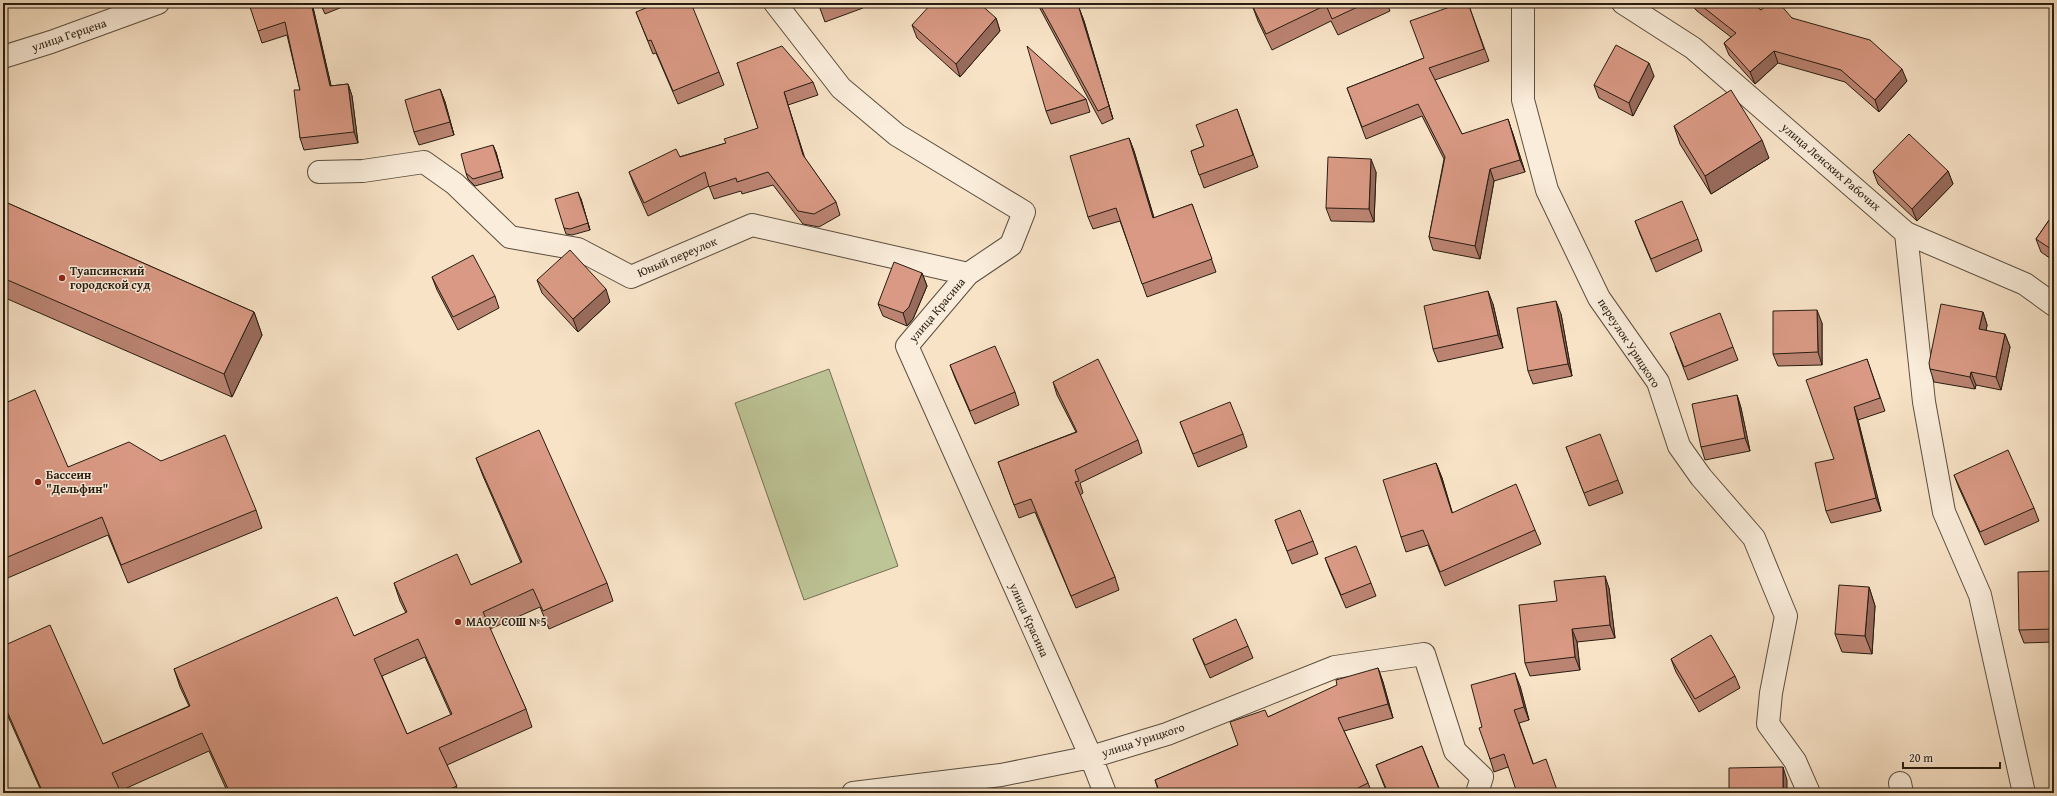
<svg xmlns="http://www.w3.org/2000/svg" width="2057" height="796" viewBox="0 0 2057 796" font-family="'Gentium Book Plus',serif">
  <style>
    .green { fill: #bdc496; stroke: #727054 }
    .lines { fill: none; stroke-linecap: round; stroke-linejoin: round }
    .minor-casing { stroke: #5b4e3e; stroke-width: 24 }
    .minor { stroke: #faeddb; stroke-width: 22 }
    .wall { fill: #bb8472; stroke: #271d11; fill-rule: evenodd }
    .shaded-wall { fill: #986b5c; stroke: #271d11 }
    .building { fill: #d99984; stroke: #271d11; fill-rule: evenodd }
    .poi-dot { fill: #8f2418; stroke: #faeddb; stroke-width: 1.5 }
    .labels { text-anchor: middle; stroke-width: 3; stroke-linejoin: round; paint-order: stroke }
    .street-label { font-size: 12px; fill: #271d11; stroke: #faeddb }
    .poi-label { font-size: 12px; font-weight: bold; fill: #271d11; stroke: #faeddb; text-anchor: start }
  </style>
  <rect width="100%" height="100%" fill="#f8e3c7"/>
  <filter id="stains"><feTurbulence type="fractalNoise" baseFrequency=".005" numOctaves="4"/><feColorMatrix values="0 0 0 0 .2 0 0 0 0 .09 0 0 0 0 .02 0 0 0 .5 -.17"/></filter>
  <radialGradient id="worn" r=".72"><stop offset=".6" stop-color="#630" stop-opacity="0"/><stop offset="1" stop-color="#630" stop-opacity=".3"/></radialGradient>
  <path class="green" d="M 829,369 L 898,566 L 804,600 L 735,403 Z"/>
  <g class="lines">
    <defs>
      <path id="minor" d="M 775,3 L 841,88 L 897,135 L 1024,212 L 1011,245 L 968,274 L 907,346 L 1091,757 L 1105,793
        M 1523,3 L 1523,100 L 1547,190 L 1599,298 L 1658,382 L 1679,446 L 1701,477 L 1754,538 L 1786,616 L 1771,693 L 1768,724 L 1795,761 L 1809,793
        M 1623,3 L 1693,48 L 1906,233 L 2025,284 L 2054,305
        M 3,57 L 51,42 L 158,3
        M 319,172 L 363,171 L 424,162 L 455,184 L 510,237 L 578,249 L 631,277 L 752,225 L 968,274
        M 1906,233 L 1924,402 L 1944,512 L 1980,595 L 2024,793
        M 1900,783 L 1902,793
        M 853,793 L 1001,775 L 1091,757 L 1167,734 L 1335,667 L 1424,654 L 1455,751 L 1482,777 L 1477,793"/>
    </defs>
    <use href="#minor" class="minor-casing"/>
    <use href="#minor" class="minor"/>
  </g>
  <path class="wall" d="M 252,3 L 312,3 L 331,86 L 348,84 L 352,96 L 358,143 L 304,150 L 300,138 L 300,90 L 287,35 L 262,43 L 258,31 Z
    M 320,3 L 352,3 L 325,14 Z
    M 818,3 L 861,3 L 863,8 L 825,22 Z
    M 1037,3 L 1076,3 L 1079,8 L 1084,21 L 1113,119 L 1102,124 Z
    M 1256,3 L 1387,3 L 1390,11 L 1338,35 L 1331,21 L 1272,50 L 1258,21 L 1252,5 Z
    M 1468,3 L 1489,61 L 1435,80 L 1462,134 L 1512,131 L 1525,172 L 1494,181 L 1480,259 L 1433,250 L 1429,237 L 1444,159 L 1422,116 L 1366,139 L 1347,88 L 1424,58 Z
    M 1690,3 L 1752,3 L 1761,10 L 1792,18 L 1907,81 L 1879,112 L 1845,82 L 1778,63 L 1755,84 L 1729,55 L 1724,43 L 1731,37 L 1697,11 Z
    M 636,12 L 719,72 L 724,85 L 678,104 L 656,53 L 653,54 Z
    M 996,18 L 1000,31 L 960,77 L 917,38 L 912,25 Z
    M 737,63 L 813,82 L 818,95 L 788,105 L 804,157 L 836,202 L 840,215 L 819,227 L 803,224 L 773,185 L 742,194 L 741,191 L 714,199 L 709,186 L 648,216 L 634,185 L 629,172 L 726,143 L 758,128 Z
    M 1654,76 L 1633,116 L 1599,98 L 1594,85 Z
    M 440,89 L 445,102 L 454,135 L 419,145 L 414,132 Z
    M 1086,99 L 1090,112 L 1051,124 L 1046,111 Z
    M 1237,109 L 1258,167 L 1204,188 L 1191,151 L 1204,146 Z
    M 1674,126 L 1769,158 L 1711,194 L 1680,144 Z
    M 1129,138 L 1134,151 L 1154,218 L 1192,204 L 1216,272 L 1147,297 L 1120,221 L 1093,229 L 1088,217 Z
    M 496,152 L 503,178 L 475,186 L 468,179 L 466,173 Z
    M 1873,171 L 1948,171 L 1953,184 L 1917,221 L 1878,184 Z
    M 1376,172 L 1374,222 L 1331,221 L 1326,208 Z
    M 581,199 L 590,230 L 572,235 L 566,234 L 564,228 Z
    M 3,201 L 254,312 L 262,335 L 232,397 L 3,297 Z
    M 2054,213 L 2054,261 L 2041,252 L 2036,239 Z
    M 1635,221 L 1698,239 L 1702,251 L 1656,272 L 1640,234 Z
    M 922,273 L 927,286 L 913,319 L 907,326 L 883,316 L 878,304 Z
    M 432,277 L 495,296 L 499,308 L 458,330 L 437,290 Z
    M 537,280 L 610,302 L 578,332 L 542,293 Z
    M 1493,304 L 1503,348 L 1438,362 L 1433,349 Z
    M 1983,312 L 1987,325 L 1986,331 L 2005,334 L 2010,347 L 2001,390 L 1976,385 L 1975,389 L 1934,382 L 1930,369 Z
    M 1561,314 L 1572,376 L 1533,384 L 1528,371 Z
    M 1822,323 L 1822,365 L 1778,366 L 1773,354 Z
    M 1675,346 L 1733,347 L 1738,360 L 1688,380 Z
    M 1867,359 L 1885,411 L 1858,420 L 1881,511 L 1831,523 L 1826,511 L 1834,459 Z
    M 950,365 L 1015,392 L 1019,405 L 975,424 L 955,378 Z
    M 1053,382 L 1138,440 L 1142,453 L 1080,483 L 1083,493 L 1080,495 L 1115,577 L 1119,590 L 1076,608 L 1035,512 L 1019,518 L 998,462 L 1076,432 L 1057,395 Z
    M 1737,395 L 1741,408 L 1750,451 L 1705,460 L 1701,447 Z
    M 3,404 L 68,467 L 161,461 L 256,510 L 262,528 L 128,583 L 108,535 L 3,580 Z
    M 1180,422 L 1243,434 L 1247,447 L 1198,467 Z
    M 1566,447 L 1618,480 L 1623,493 L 1589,506 Z
    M 476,458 L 607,583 L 613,601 L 549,629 L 540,607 L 490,629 L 526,709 L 532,727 L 447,765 L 459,793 L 228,793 L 209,751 L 120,791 L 121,793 L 42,793 L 3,705 L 3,646 L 103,744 L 189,706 L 180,687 L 174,669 L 354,636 L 406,613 L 400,601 L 394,583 L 471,585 L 521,563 L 483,476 ZM 425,657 L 451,715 L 407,734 L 382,676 Z
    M 1436,463 L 1442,478 L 1452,513 L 1535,530 L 1541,544 L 1445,586 L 1428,545 L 1406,552 L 1401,537 Z
    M 1954,475 L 2034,508 L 2039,521 L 1985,545 L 1959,488 Z
    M 1275,520 L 1313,541 L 1318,554 L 1292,564 Z
    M 1325,558 L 1371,583 L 1376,596 L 1346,608 L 1330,571 Z
    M 2054,571 L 2054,642 L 2024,643 L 2019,630 Z
    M 1869,587 L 1875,606 L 1872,654 L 1842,652 L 1835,634 Z
    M 1609,588 L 1615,638 L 1577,642 L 1580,670 L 1530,676 L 1525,663 L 1557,601 Z
    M 1193,639 L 1248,646 L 1253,658 L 1210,678 L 1198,651 Z
    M 1671,659 L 1735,676 L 1740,688 L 1699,712 L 1676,672 Z
    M 1378,668 L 1383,682 L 1393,718 L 1344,731 L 1368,783 L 1372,793 L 1159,793 L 1155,780 L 1238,745 L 1268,717 Z
    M 1520,686 L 1529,720 L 1519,723 L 1533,763 L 1558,793 L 1508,767 L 1494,772 L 1490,759 L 1482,727 Z
    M 1422,746 L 1441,793 L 1387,793 L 1376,765 Z"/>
  <path class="shaded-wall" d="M 311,3 L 312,3 L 334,98 L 330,86 Z
    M 1079,8 L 1084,21 L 1113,119 L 1109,106 Z
    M 996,18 L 1000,31 L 960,77 L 956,64 Z
    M 1774,51 L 1778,63 L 1755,84 L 1750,72 Z
    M 1649,63 L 1654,76 L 1633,116 L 1629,103 Z
    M 1902,69 L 1907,81 L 1879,112 L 1875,100 Z
    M 348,84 L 352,96 L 358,143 L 354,132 Z
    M 440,89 L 445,102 L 454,135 L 450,122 Z
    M 784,92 L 788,105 L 808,168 L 803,155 Z
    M 1508,119 L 1512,131 L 1525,172 L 1520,160 Z
    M 1129,138 L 1134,151 L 1158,231 L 1153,218 Z
    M 1762,140 L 1769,158 L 1711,194 L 1705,176 Z
    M 493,145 L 496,152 L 503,178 L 501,171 Z
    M 1371,159 L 1376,172 L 1374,222 L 1369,209 Z
    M 1490,169 L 1494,181 L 1480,259 L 1475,246 Z
    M 1948,171 L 1953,184 L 1917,221 L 1912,209 Z
    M 578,192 L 581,199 L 590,230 L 588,223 Z
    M 922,273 L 927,286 L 913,319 L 907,326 L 903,313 Z
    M 606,289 L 610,302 L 578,332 L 573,319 Z
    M 1488,291 L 1493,304 L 1503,348 L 1498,335 Z
    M 1556,301 L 1561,314 L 1572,376 L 1568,364 Z
    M 1817,310 L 1822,323 L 1822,365 L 1818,352 Z
    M 254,312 L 262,335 L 232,397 L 224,374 Z
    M 1983,312 L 1987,325 L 1984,342 L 1979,329 Z
    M 2005,334 L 2010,347 L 2001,390 L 1996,377 Z
    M 1971,372 L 1976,385 L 1975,389 L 1970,377 Z
    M 1737,395 L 1741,408 L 1750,451 L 1745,438 Z
    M 1854,407 L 1858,420 L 1881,511 L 1876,498 Z
    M 1436,463 L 1442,478 L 1457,528 L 1452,513 Z
    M 1605,576 L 1609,588 L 1615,638 L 1610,625 Z
    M 1869,587 L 1875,606 L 1872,654 L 1865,636 Z
    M 1572,629 L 1577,642 L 1580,670 L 1575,657 Z
    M 1378,668 L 1383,682 L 1393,718 L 1388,704 Z
    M 1515,673 L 1520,686 L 1529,720 L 1524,707 Z
    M 1783,767 L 1787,780 L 1787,793 L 1783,793 Z"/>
  <path class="building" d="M 252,3 L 311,3 L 330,86 L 348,84 L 354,132 L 300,138 L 294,90 L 300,90 L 285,22 L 258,31 L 249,4 Z
    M 658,3 L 691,3 L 719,72 L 673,91 L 651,40 L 648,41 L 636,12 Z
    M 818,3 L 826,3 L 819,6 Z
    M 932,3 L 979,3 L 996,18 L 956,64 L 912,25 Z
    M 1039,3 L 1076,3 L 1079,8 L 1109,106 L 1098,111 Z
    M 1256,3 L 1366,3 L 1332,19 L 1326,5 L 1266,34 L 1252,5 Z
    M 1461,3 L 1468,3 L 1484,49 L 1429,68 L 1462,134 L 1508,119 L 1520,160 L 1490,169 L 1475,246 L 1429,237 L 1445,157 L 1418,104 L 1362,127 L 1347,88 L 1424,58 L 1410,21 Z
    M 1698,3 L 1752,3 L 1761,10 L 1769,3 L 1779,3 L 1792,18 L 1870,40 L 1902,69 L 1875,100 L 1841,70 L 1774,51 L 1750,72 L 1724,43 L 1736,33 Z
    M 1616,45 L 1649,63 L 1629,103 L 1594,85 Z
    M 782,46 L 813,82 L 784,92 L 803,155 L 836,202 L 814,214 L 798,211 L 768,172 L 737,182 L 736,178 L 709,187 L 705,172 L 644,203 L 629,172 L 676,149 L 680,157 L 726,143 L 724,139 L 758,128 L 737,63 Z
    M 1027,46 L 1086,99 L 1046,111 Z
    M 440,89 L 450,122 L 414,132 L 405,100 Z
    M 1731,90 L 1762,140 L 1705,176 L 1674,126 Z
    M 1237,109 L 1253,155 L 1199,175 L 1191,151 L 1204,146 L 1196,125 Z
    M 1909,134 L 1948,171 L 1912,209 L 1873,171 Z
    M 1129,138 L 1153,218 L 1192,204 L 1212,259 L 1142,284 L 1116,208 L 1088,217 L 1070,156 Z
    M 493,145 L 501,171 L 473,179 L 466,173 L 461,154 Z
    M 1328,157 L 1371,159 L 1369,209 L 1326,208 Z
    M 578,192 L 588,223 L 570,229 L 564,228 L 555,199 Z
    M 3,201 L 254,312 L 224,374 L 3,278 Z
    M 1682,201 L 1698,239 L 1651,259 L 1635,221 Z
    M 2054,213 L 2054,251 L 2036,239 Z
    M 570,250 L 606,289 L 573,319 L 537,280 Z
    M 473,255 L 495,296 L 453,317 L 432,277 Z
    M 894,262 L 922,273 L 909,307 L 903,313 L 878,304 Z
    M 1488,291 L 1498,335 L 1433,349 L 1424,306 Z
    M 1556,301 L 1568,364 L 1528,371 L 1517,308 Z
    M 1941,304 L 1983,312 L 1979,329 L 2005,334 L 1996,377 L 1971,372 L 1970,377 L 1930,369 L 1929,363 Z
    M 1817,310 L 1818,352 L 1773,354 L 1773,311 Z
    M 1720,313 L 1733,347 L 1684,367 L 1670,333 Z
    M 995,346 L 1015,392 L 970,411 L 950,365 Z
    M 1098,359 L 1138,440 L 1075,470 L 1079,481 L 1075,482 L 1115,577 L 1071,596 L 1031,499 L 1014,505 L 998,462 L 1077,432 L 1053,382 Z
    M 1867,359 L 1880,398 L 1854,407 L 1876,498 L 1826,511 L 1815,463 L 1834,459 L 1806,380 Z
    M 35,390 L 68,467 L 129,442 L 161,461 L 225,435 L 256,510 L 121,565 L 102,517 L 3,559 L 3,404 Z
    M 1737,395 L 1745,438 L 1701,447 L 1692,404 Z
    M 1230,402 L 1243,434 L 1193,454 L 1180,422 Z
    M 539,430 L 607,583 L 543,611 L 533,589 L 483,612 L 526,709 L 439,748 L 457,786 L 442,793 L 230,793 L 202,733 L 112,773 L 121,793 L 43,793 L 3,702 L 3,646 L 50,625 L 103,744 L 190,706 L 174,669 L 337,597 L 354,636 L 407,612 L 394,583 L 457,554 L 471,585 L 522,562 L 476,458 ZM 418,639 L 452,714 L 407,734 L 374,659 Z
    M 1600,434 L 1618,480 L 1584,493 L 1566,447 Z
    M 2008,450 L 2034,508 L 1980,532 L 1954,475 Z
    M 1436,463 L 1452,513 L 1516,484 L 1535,530 L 1440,572 L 1423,530 L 1401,537 L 1383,480 Z
    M 1300,510 L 1313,541 L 1287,551 L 1275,520 Z
    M 1356,546 L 1371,583 L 1341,595 L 1325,558 Z
    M 2054,571 L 2054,629 L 2019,630 L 2018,572 Z
    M 1605,576 L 1610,625 L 1572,629 L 1575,657 L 1525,663 L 1519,605 L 1557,601 L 1554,581 Z
    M 1839,585 L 1869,587 L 1865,636 L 1835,634 Z
    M 1236,619 L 1248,646 L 1205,665 L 1193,639 Z
    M 1711,635 L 1735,676 L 1695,699 L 1671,659 Z
    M 1378,668 L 1388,704 L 1338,718 L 1368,783 L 1348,793 L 1160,793 L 1155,780 L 1238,745 L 1230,722 L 1265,710 L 1268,717 L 1337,685 L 1336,680 Z
    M 1515,673 L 1524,707 L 1514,710 L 1533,764 L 1546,759 L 1558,793 L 1517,793 L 1504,754 L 1490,759 L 1479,728 L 1482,727 L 1471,685 Z
    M 1422,746 L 1439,789 L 1429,793 L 1388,793 L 1376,765 Z
    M 1783,767 L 1783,793 L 1729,793 L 1729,768 Z"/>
  <g class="poi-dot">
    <circle cx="62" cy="278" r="4"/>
    <circle cx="38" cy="482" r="4"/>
    <circle cx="458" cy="622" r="4"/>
  </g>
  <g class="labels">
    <g class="street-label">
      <text transform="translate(69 35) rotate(-19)" y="4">улица Герцена</text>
      <text transform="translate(1831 167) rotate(41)" y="4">улица Ленских Рабочих</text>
      <text transform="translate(677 257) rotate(-23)" y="4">Юный переулок</text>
      <text transform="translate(937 310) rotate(-50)" y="4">улица Красина</text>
      <text transform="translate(1629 343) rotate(57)" y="4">переулок Урицкого</text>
      <text transform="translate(1029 620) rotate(66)" y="4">улица Красина</text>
      <text transform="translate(1143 740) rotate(-18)" y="4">улица Урицкого</text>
    </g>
    <g class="poi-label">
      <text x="70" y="275">Туапсинский<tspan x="70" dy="14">городской суд</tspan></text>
      <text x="46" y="479">Бассеин<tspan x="46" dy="14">"Дельфин"</tspan></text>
      <text x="466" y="626">МАОУ СОШ №5</text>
    </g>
  </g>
  <rect width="2057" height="796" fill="none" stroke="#f8e3c7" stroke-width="16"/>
  <rect x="4" y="4" width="2049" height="788" fill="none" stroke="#271d11" stroke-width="2"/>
  <rect x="8" y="8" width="2041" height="780" fill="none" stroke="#271d11"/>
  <path d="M1903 762v6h97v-6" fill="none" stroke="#271d11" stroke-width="2"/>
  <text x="1909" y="762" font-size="12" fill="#271d11" stroke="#faeddb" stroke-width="3" paint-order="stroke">20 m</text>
  <rect width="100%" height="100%" filter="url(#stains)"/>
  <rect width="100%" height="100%" fill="url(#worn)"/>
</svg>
